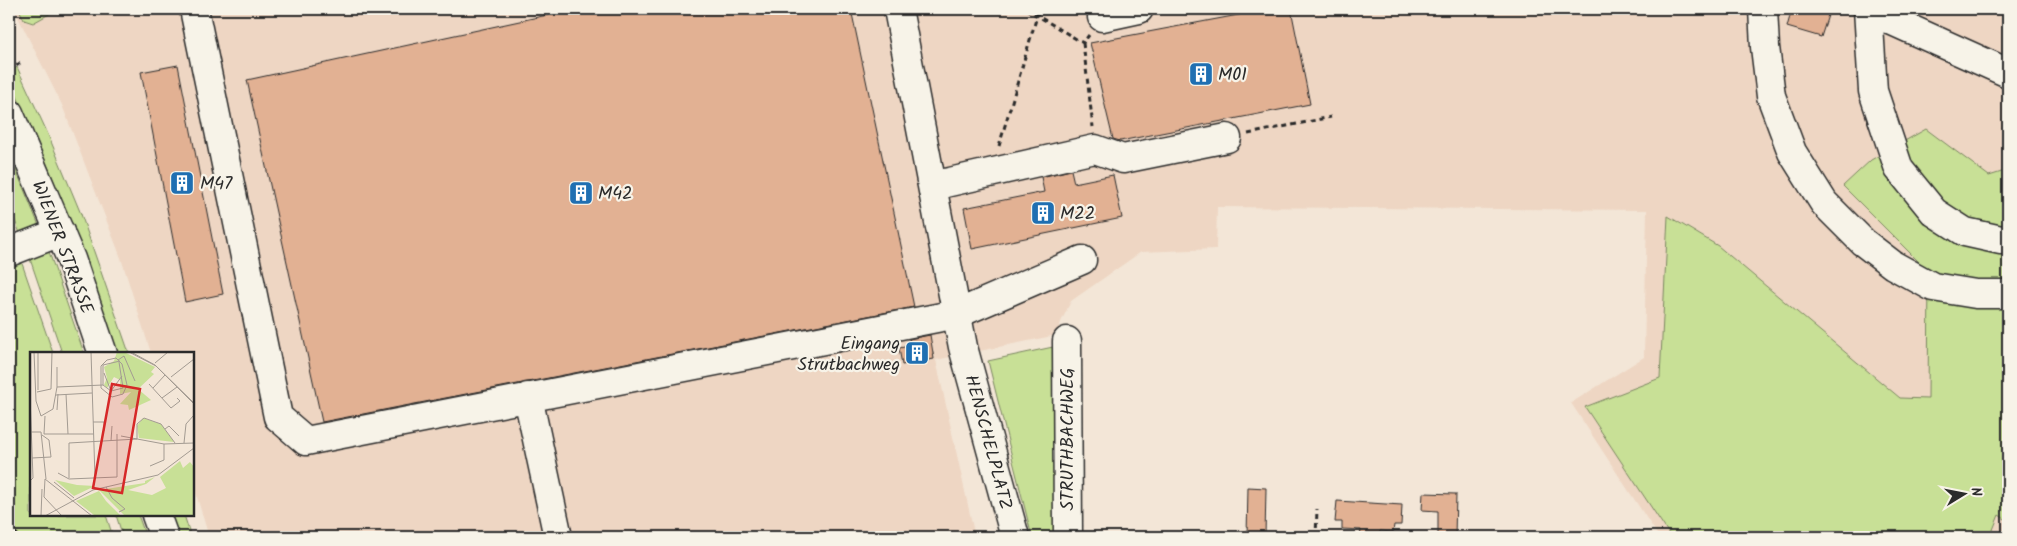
<svg xmlns="http://www.w3.org/2000/svg" width="2017" height="546" viewBox="0 0 2017 546" font-family="Kalam,sans-serif">
  <style>
    .built { fill: #eed6c3 }
    .green { fill: #c8e096; stroke: #7a8660 }
    .building { fill: #e2b193; stroke: #2b2b2b }
    .lines { fill: none; stroke-linecap: round; stroke-linejoin: round }
    .minor-casing { stroke: #2b2b2b; stroke-width: 31 }
    .major-casing { stroke: #2b2b2b; stroke-width: 31 }
    .path { stroke: #2b2b2b; stroke-width: 3; stroke-dasharray: 5 4; stroke-linecap: butt }
    .minor { stroke: #f7f3e8; stroke-width: 28 }
    .major { stroke: #f7f3e8; stroke-width: 28 }
    .labels { text-anchor: middle; stroke-width: 4.5; stroke-linejoin: round; paint-order: stroke }
    .poi-label { font-size: 18px; fill: #2b2b2b; stroke: #f7f3e8; text-anchor: start }
    .street-label { font-size: 18px; fill: #2b2b2b; stroke: #f7f3e8 }
    .inset-road { fill: none; stroke: #a39b92; stroke-width: 1 }
    .view { fill: #d62828; fill-opacity: 0.15; stroke: #d62828; stroke-width: 2.5 }
    .inset-edge { fill: none; stroke: #2b2b2b; stroke-width: 2.5 }
  </style>
  <rect width="100%" height="100%" fill="#f3e6d7"/>
  <filter id="ink" filterUnits="userSpaceOnUse"><feTurbulence type="fractalNoise" baseFrequency=".02" numOctaves="2"/><feDisplacementMap in="SourceGraphic" scale="10" xChannelSelector="R" yChannelSelector="G"/><feConvolveMatrix kernelMatrix="1 2 1 2 8 2 1 2 1" color-interpolation-filters="sRGB"/></filter>
  <g filter="url(#ink)">
    <path class="built" d="M 14,9 L 2008,9 L 2008,532 L 2005,531 L 2002,537 L 1659,537 L 1571,403 L 1644,357 L 1647,210 L 1217,207 L 1216,249 L 1141,252 L 1071,301 L 1061,322 L 1057,335 L 936,360 L 975,537 L 209,537 L 193,484 L 192,354 L 151,353 L 121,258 L 62,105 Z"/>
    <path class="green" d="M 19,9 L 53,9 L 51,13 L 33,23 L 24,20 Z
      M 17,67 L 47,132 L 81,214 L 129,353 L 116,353 C 84,261 53,168 9,80 L 9,73 Z
      M 1926,129 L 1989,176 L 2008,170 L 2008,521 L 1999,515 L 1990,537 L 1671,537 L 1585,407 L 1660,378 L 1668,216 L 1718,246 L 1900,398 L 1928,399 L 1929,272 L 1843,186 L 1871,160 Z
      M 9,153 L 40,228 L 24,243 L 9,206 Z
      M 9,226 L 53,353 L 31,354 L 31,515 L 106,515 L 113,537 L 9,537 Z
      M 48,249 L 84,353 L 62,353 L 28,253 Z
      M 1053,347 L 1058,537 L 1032,537 L 988,361 Z
      M 116,515 L 138,515 L 146,537 L 123,537 Z
      M 171,515 L 184,515 L 191,537 L 179,537 Z"/>
    <path class="building" d="M 575,9 L 851,9 L 914,307 L 322,422 L 247,80 Z
      M 1270,9 L 1291,9 L 1310,104 L 1120,141 L 1113,139 L 1090,43 Z
      M 1792,9 L 1830,9 L 1821,37 L 1787,27 Z
      M 178,65 L 223,294 L 185,302 L 141,72 Z
      M 1071,170 L 1074,183 L 1113,175 L 1122,218 L 972,249 L 964,208 L 1044,192 L 1041,177 Z
      M 930,335 L 934,359 L 902,365 L 899,348 L 910,346 L 909,339 Z
      M 1248,487 L 1266,488 L 1265,537 L 1247,537 Z
      M 1423,493 L 1456,494 L 1455,537 L 1438,537 L 1438,511 L 1422,510 Z
      M 1337,501 L 1402,505 L 1401,525 L 1394,525 L 1393,532 L 1380,531 L 1379,537 L 1360,537 L 1361,530 L 1342,529 L 1342,522 L 1335,522 Z"/>
    <g class="lines">
      <defs>
        <path id="minor" d="M 194,9 L 278,417 L 306,441 L 957,314 L 1082,260
          M 898,9 L 963,347 L 1015,537
          M 1763,9 L 1765,47 L 1771,96 L 1792,152 L 1824,203 L 1863,242 L 1893,265 L 1933,287 L 1976,294 L 2008,294
          M 1868,9 L 1873,91 L 1899,169 L 1934,212 L 1965,232 L 2001,240 L 2008,239
          M 1870,9 L 1868,10 L 2008,73
          M 1102,17 L 1139,9
          M 932,186 L 1095,149 L 1123,159 L 1227,138
          M 9,252 L 60,232
          M 1067,341 L 1068,537
          M 528,397 L 558,537"/>
        <path id="major" d="M 9,113 L 71,259 L 103,354
          M 156,515 L 164,537"/>
      </defs>
      <use href="#minor" class="minor-casing"/>
      <use href="#major" class="major-casing"/>
      <path class="path" d="M 1026,9 L 1083,43 L 1089,35
        M 1083,43 L 1093,127
        M 9,71 L 20,63
        M 1248,134 L 1331,117
        M 999,146 L 1039,9
        M 9,525 L 19,537
        M 1316,535 L 1352,537
        M 1316,537 L 1317,509"/>
      <use href="#minor" class="minor"/>
      <use href="#major" class="major"/>
    </g>
  </g>
  <defs>
    <symbol id="building-square" viewBox="-11 -11 22 22"><rect x="-9" y="-9" width="18" height="18" rx="4" fill="#1f6fb2" stroke="#f7f3e8"/><path d="M-4-6H4V6H1V3H-1V6H-4ZM-2.5-4.3h1.7v1.8h-1.7ZM.8-4.3h1.7v1.8H.8ZM-2.5-1h1.7V.8h-1.7ZM.8-1h1.7V.8H.8Z" fill="#fff"/></symbol>
  </defs>
  <g fill-rule="evenodd">
    <use href="#building-square" x="1187" y="60" width="28" height="28"/>
    <use href="#building-square" x="168" y="169" width="28" height="28"/>
    <use href="#building-square" x="567" y="179" width="28" height="28"/>
    <use href="#building-square" x="1029" y="199" width="28" height="28"/>
    <use href="#building-square" x="903" y="339" width="28" height="28"/>
  </g>
  <g class="labels">
    <g class="poi-label">
      <text x="1218" y="80">M01</text>
      <text x="200" y="189">M47</text>
      <text x="598" y="199">M42</text>
      <text x="1060" y="219">M22</text>
      <text x="900" y="349" text-anchor="end">Eingang<tspan x="900" dy="21">Strutbachweg</tspan></text>
    </g>
    <g class="street-label">
      <text transform="translate(63 247) rotate(69)" y="6">WIENER STRASSE</text>
      <text transform="translate(1067 439) rotate(-90)" y="6">STRUTHBACHWEG</text>
      <text transform="translate(989 442) rotate(75)" y="6">HENSCHELPLATZ</text>
    </g>
  </g>
  <g transform="translate(30 352)">
    <rect width="164" height="164" fill="#f3e6d7"/>
    <path d="M 87,0 L 94,0 L 125,15 L 121,20 L 124,22 L 108,37 L 121,48 L 99,58 L 98,53 L 90,52 L 101,40 L 90,42 L 90,28 L 84,25 L 77,36 L 74,33 L 77,26 L 74,15 L 84,9 ZM 113,66 L 131,72 L 144,90 L 109,86 L 107,74 ZM 150,109 L 153,116 L 160,110 L 164,115 L 164,164 L 95,164 L 69,138 L 115,131 L 115,129 L 125,125 L 116,132 L 98,138 L 122,143 L 136,136 L 130,125 ZM 25,128 L 47,133 L 65,134 L 44,144 ZM 69,139 L 76,149 L 91,164 L 64,163 L 46,149 Z" fill="#c8e096"/>
    <path class="inset-road" d="M 4,0 L 6,49 L 11,64 L 23,57 L 27,35 L 73,33 L 73,13 L 90,9M 8,0 L 8,38M 61,0 L 65,126M 99,0 L 126,14 L 164,52M 101,0 L 125,13 L 164,51M 86,6 L 92,12 L 97,33 L 93,42 L 82,45 L 71,36 L 71,14 L 77,8 ZM 88,8 L 94,4 L 105,29M 125,11 L 138,0M 27,15 L 27,35M 74,21 L 81,39 L 92,24M 141,25 L 164,7M 119,32 L 141,56 L 150,49 L 147,46M 73,33 L 81,39 L 93,36 L 89,10M 123,36 L 135,23M 7,40 L 21,37 L 22,0M 36,42 L 38,82M 26,43 L 62,41M 0,44 L 3,126 L 0,129M 132,46 L 147,35M 27,58 L 28,42M 15,64 L 14,82 L 64,82M 63,70 L 74,70 L 74,79M 135,77 L 139,74 L 149,84M 1,80 L 11,80 L 16,127M 91,84 L 134,92 L 164,91M 107,87 L 107,72 L 114,66 L 131,72 L 145,91M 81,89 L 82,74M 154,91 L 156,72 L 164,63M 2,106 L 21,105 L 19,88 L 12,83M 120,114 L 134,108 L 134,92M 28,121 L 39,127 L 87,125 L 87,82M 39,126 L 39,91 L 107,87M 24,130 L 44,146M 76,135 L 82,146 L 95,157 L 89,160M 11,164 L 12,137M 15,164 L 63,138 L 128,123 L 164,96M 32,164 L 14,145 L 15,127 L 62,164"/>
    <path class="view" d="M 82,32 L 110,37 L 92,141 L 63,136 Z"/>
    <rect width="164" height="164" class="inset-edge"/>
  </g>
  <rect width="2017" height="546" fill="none" stroke="#f7f3e8" stroke-width="30"/>
  <rect x="15" y="15" width="1987" height="516" fill="none" stroke="#2b2b2b" stroke-width="2" filter="url(#ink)"/>
  <g transform="translate(1964 494) rotate(80)" stroke="#f7f3e8" stroke-width="4" paint-order="stroke">
  <path d="M0-4L9 19L0 12L-9 19Z" fill="#2b2b2b"/>
  <text y="-8" font-size="14" font-weight="bold" text-anchor="middle" fill="#2b2b2b">N</text>
  </g>
</svg>
